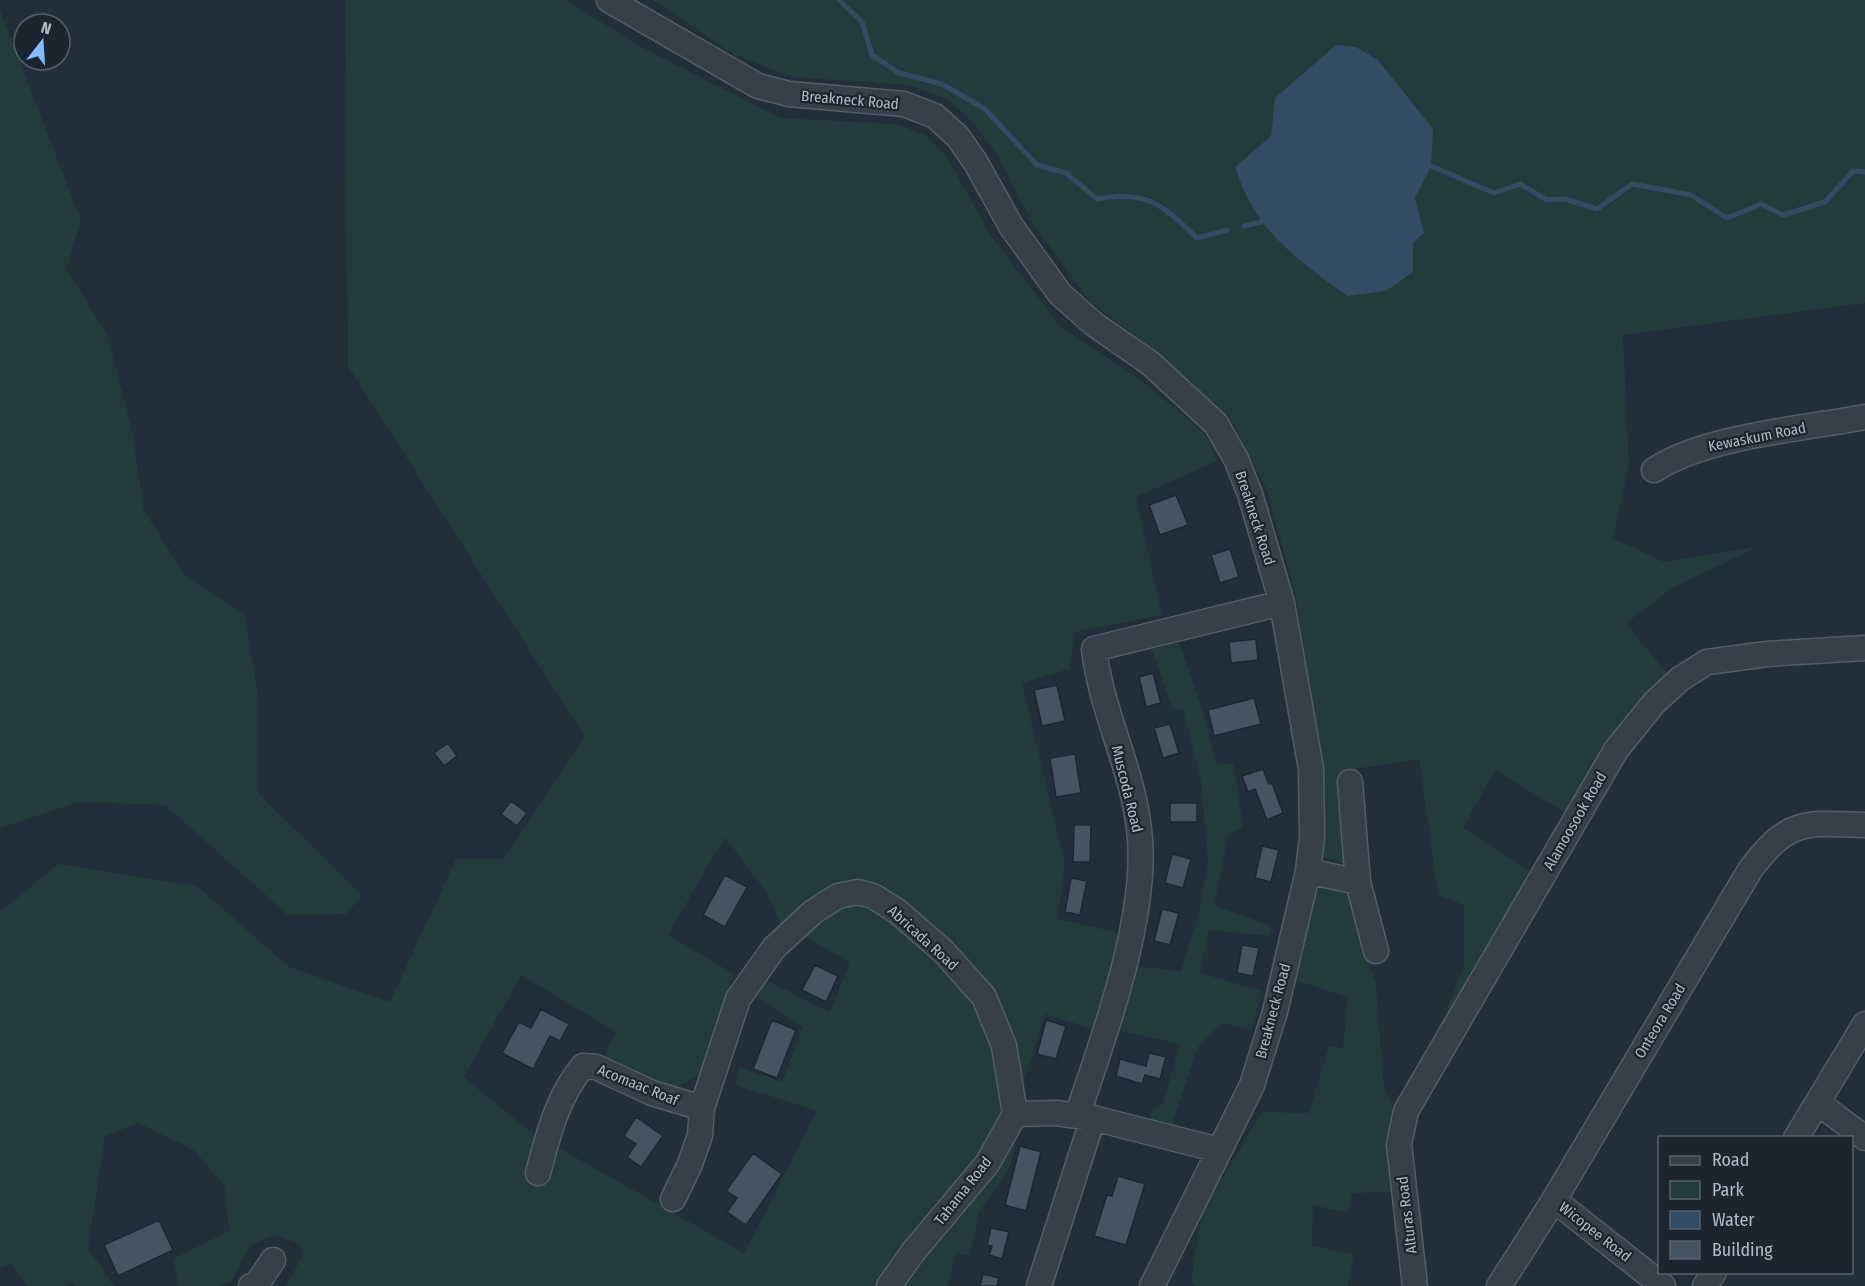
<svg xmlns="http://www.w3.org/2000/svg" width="1865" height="1286" viewBox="0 0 1865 1286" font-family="'Fira Sans Condensed',sans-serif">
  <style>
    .green { fill: #233b3c; fill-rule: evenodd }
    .water { fill: #344c63 }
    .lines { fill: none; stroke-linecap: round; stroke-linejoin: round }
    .stream { stroke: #344c63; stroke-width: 5 }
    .building { fill: #445462; stroke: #1c2732; stroke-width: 1.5 }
    .minor-casing { stroke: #535e69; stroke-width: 27 }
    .minor { stroke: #35404b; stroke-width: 24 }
    .labels { text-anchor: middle; stroke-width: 4.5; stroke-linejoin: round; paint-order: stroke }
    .street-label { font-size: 15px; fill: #b0bbc7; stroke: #1a2530 }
  </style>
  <rect width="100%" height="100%" fill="#212f3b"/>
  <path class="green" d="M 345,0 L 566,0 L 641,47 L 781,118 L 896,124 L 925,135 L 947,157 L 991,236 L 1061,327 L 1138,378 L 1205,433 L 1217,461 L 1136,497 L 1162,615 L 1075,632 L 1069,669 L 1022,683 L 1065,865 L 1057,919 L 1121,933 L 1093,1029 L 1045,1014 L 1020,1092 C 1016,1056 1010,1023 992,992 C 979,971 900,896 878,887 C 873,885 865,884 860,884 C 826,883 811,917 781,926 L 767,893 L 725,837 L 668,935 L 734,974 L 701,1074 L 674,1089 L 632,1073 L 604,1058 L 616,1032 L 521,975 L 464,1077 L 529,1131 L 744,1253 L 817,1111 L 735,1085 L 739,1067 L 782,1082 L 803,1027 L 754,994 L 764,979 L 830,1012 L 850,963 L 803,935 L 838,907 L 855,903 L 874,906 L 903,925 L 978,1000 L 994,1044 L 1003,1117 L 978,1160 L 905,1247 L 876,1286 L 286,1286 L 302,1257 L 299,1243 L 273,1235 L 251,1245 L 231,1282 L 219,1286 L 179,1286 L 173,1259 L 229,1231 L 225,1187 L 194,1150 L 138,1123 L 105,1136 L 88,1248 L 114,1286 L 75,1286 L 71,1282 L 64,1286 L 28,1286 L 12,1264 L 0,1268 L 0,912 L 58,864 L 197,886 L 289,967 L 390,1002 L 456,859 L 504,859 L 585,737 L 348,366 Z
    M 653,0 L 1865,0 L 1865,303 L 1623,335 L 1629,465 L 1613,538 L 1664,562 L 1757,547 L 1671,589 L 1626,623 L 1668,675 L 1569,815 L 1495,770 L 1463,828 L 1532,873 L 1433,1046 L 1464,965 L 1464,905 L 1438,895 L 1419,759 L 1342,771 L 1348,865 L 1320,856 L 1321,768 L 1297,601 L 1267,490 L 1233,423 L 1156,351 L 1090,302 L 1032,222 L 1001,161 L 976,125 L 946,98 L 907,85 L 792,77 L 733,54 ZM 1275,98 L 1431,166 L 1415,198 L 1424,233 L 1413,243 L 1386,291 L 1347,296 C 1294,257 1256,232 1235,167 L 1271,136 Z
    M 0,11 L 81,220 L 66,269 L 107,334 L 132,431 L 144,511 L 186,576 L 244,614 L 258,696 L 258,793 L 362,896 L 346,914 L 288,915 L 165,805 L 78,802 L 0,828 Z
    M 1179,643 L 1203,711 L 1216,765 L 1233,763 L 1243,826 L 1228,835 L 1214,905 L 1271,926 L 1269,936 L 1209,930 L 1200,973 L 1262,991 L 1251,1029 L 1222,1023 L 1198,1047 L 1172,1125 L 1150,1123 L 1151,1109 L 1163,1104 L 1180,1044 L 1116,1030 L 1133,966 L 1181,971 L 1200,909 L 1208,862 L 1201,782 L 1183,709 L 1173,711 L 1152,649 Z
    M 1318,884 L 1353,890 L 1364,952 L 1376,984 L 1383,1081 L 1395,1117 L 1396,1192 L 1352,1193 L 1347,1213 L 1313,1205 L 1312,1246 L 1354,1254 L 1348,1286 L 1195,1286 L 1191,1282 L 1201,1214 L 1262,1112 L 1309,1113 L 1329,1046 L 1343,1048 L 1348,997 L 1295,980 Z
    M 1017,1134 L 1010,1167 L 979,1212 L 970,1256 L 957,1253 L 947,1286 L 905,1286 L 926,1254 L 970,1206 Z"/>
  <path class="water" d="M 1336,45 L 1356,47 L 1378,60 L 1433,129 L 1431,166 L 1415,198 L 1424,233 L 1413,243 L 1413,272 L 1386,291 L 1347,296 C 1294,257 1256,232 1235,167 L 1271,136 L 1275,98 Z"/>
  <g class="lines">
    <path class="stream" d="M 839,0 L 862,22 L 872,55 L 899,73 L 942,84 L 985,109 L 1037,165 L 1066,173 L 1097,199 C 1146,189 1164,206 1197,238 L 1227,230
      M 1431,166 L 1494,193 L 1520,184 L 1547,200 L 1565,199 L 1597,209 L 1632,184 L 1691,195 L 1727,218 L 1761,204 L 1783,215 L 1825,202 L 1853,171 L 1865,172
      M 1244,226 L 1261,222"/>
  </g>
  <path class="building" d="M 1176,495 L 1188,525 L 1160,535 L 1149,505 Z
    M 1230,549 L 1239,577 L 1220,583 L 1211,555 Z
    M 1256,639 L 1258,660 L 1231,663 L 1229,642 Z
    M 1153,673 L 1161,703 L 1146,707 L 1139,677 Z
    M 1057,685 L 1065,721 L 1042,726 L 1034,690 Z
    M 1254,698 L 1261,724 L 1214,736 L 1208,710 Z
    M 1170,724 L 1179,753 L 1163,758 L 1154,728 Z
    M 448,743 L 457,756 L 444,766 L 434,753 Z
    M 1075,754 L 1081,793 L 1056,797 L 1050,758 Z
    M 1263,769 L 1269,784 L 1272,783 L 1283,813 L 1267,820 L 1255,789 L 1248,792 L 1242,776 Z
    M 511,801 L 527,813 L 517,826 L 501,814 Z
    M 1170,803 L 1197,803 L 1197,822 L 1170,822 Z
    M 1074,825 L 1091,825 L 1090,862 L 1073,862 Z
    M 1262,846 L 1279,850 L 1271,882 L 1255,878 Z
    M 1172,854 L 1191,859 L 1183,888 L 1165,883 Z
    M 725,875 L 747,887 L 725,927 L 703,915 Z
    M 1071,878 L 1087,881 L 1080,915 L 1065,912 Z
    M 1162,909 L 1179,913 L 1170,945 L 1154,941 Z
    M 1242,945 L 1259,948 L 1253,976 L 1237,973 Z
    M 815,965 L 838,976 L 826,1002 L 802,990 Z
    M 541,1009 L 569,1024 L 560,1041 L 550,1036 L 533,1069 L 502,1053 L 519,1022 L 531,1028 Z
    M 772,1020 L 796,1030 L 777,1078 L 753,1069 Z
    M 1046,1020 L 1066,1026 L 1056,1059 L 1037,1054 Z
    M 1149,1053 L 1166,1057 L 1160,1079 L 1145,1075 L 1142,1084 L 1116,1076 L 1120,1059 L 1146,1066 Z
    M 636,1117 L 663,1136 L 641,1167 L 627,1157 L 636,1144 L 624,1136 Z
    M 1020,1146 L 1041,1152 L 1026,1211 L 1005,1205 Z
    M 753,1153 L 782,1174 L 746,1225 L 727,1212 L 737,1198 L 726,1191 Z
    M 1118,1176 L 1145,1184 L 1126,1245 L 1094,1236 L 1107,1195 L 1112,1196 Z
    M 159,1220 L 173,1250 L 118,1276 L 104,1245 Z
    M 991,1228 L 1009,1232 L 1002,1259 L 989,1255 L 992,1246 L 987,1245 Z
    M 983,1274 L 999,1278 L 997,1286 L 980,1286 Z"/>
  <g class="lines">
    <defs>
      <path id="minor" d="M 609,0 L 758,86 L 789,94 L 904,104 L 935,116 L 958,137 L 976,163 L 1011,226 L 1060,294 L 1095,325 L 1150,363 L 1216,424 L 1236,459 L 1250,494 L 1282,603 L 1311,769 L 1312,837 L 1308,871 L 1275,1012 L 1252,1085 L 1152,1286
        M 1654,470 C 1706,436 1802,429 1865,417
        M 1350,782 L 1358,882 L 1376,951
        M 1308,871 L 1358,882
        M 1818,1103 L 1865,1138
        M 1077,1116 C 1104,1037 1150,912 1139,829 C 1132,767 1101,711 1094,649 L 1282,603
        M 1796,1138 L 1865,1024
        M 538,1173 C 548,1136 557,1097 583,1066 L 596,1067 L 652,1093 L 702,1108
        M 673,1199 L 690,1164 L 700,1135 L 702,1108 L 738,999 L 774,948 L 813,912 L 838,896 L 858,892 L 873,896 L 897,911 L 943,951 L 984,997 L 1004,1046 L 1015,1114
        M 1554,1200 L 1663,1286
        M 251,1286 L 257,1284 L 273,1260
        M 889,1286 L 913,1252 L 987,1164 L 1015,1114 L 1056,1113 L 1093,1118 L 1219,1150
        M 1039,1286 L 1093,1118
        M 1415,1286 L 1399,1144 L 1406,1111 L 1616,750 L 1654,703 L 1680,679 L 1707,662 L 1767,654 L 1865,648
        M 1499,1286 L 1554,1200 L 1750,870 C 1789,818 1805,823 1865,825
        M 1705,1286 L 1714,1272"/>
    </defs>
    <use href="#minor" class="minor-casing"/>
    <use href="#minor" class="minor"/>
  </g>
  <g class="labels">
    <g class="street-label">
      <text transform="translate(850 100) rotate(5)" y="5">Breakneck Road</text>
      <text transform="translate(1757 437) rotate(-11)" y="5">Kewaskum Road</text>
      <text transform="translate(1255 518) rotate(72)" y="5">Breakneck Road</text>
      <text transform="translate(1127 789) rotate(76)" y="5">Muscoda Road</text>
      <text transform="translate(1575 821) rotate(-60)" y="5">Alamoosook Road</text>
      <text transform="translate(923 938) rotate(42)" y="5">Abricada Road</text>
      <text transform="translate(1273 1011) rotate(-75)" y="5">Breakneck Road</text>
      <text transform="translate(1660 1021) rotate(-59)" y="5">Onteora Road</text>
      <text transform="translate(638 1085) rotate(22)" y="5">Acomaac Roaf</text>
      <text transform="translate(963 1191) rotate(-52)" y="5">Tahama Road</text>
      <text transform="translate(1407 1215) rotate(-97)" y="5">Alturas Road</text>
      <text transform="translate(1595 1232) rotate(38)" y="5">Wicopee Road</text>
    </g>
  </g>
  <rect x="1658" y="1136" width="195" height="138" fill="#1a2530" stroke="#56616c" stroke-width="1.5"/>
  <rect x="1670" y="1156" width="30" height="9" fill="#35404b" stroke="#56616c" stroke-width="1.5"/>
  <text x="1712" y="1166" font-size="18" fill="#b0bbc7">Road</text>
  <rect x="1670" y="1181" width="30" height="18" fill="#233b3c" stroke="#56616c" stroke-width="1.5"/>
  <text x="1712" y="1196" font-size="18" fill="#b0bbc7">Park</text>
  <rect x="1670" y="1211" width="30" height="18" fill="#344c63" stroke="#56616c" stroke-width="1.5"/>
  <text x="1712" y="1226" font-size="18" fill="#b0bbc7">Water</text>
  <rect x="1670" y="1241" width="30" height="18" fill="#445462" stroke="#56616c" stroke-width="1.5"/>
  <text x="1712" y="1256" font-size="18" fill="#b0bbc7">Building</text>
  <g transform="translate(42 42) rotate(17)"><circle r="28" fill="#1a2530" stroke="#56616c" stroke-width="1.5"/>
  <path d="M0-4.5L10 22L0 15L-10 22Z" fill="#81bbfb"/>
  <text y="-9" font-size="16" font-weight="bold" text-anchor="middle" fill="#b0bbc7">N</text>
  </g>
</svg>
